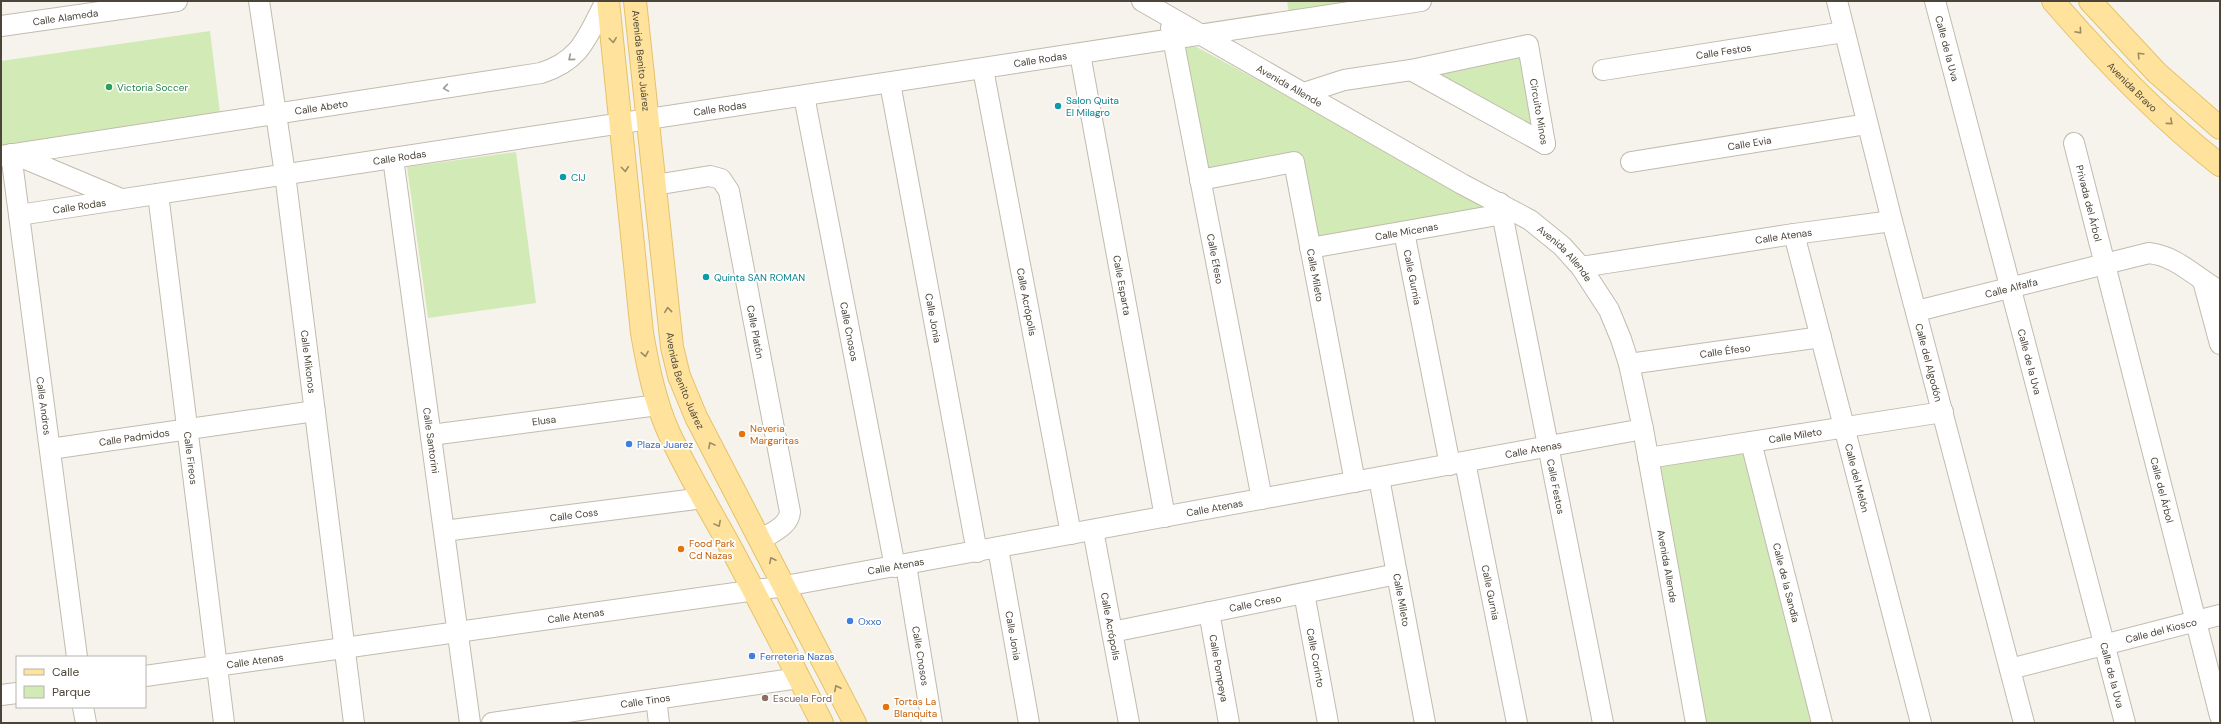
<svg xmlns="http://www.w3.org/2000/svg" width="2221" height="724" viewBox="0 0 2221 724" font-family="'DM Sans',sans-serif">
  <style>
    .green { fill: #d2eab5 }
    .lines { fill: none; stroke-linecap: round; stroke-linejoin: round }
    .minor-casing { stroke: #c2bbae; stroke-width: 22 }
    .major-casing { stroke: #e6c16a; stroke-width: 24 }
    .minor { stroke: #fff; stroke-width: 20 }
    .major { stroke: #ffe39c; stroke-width: 22 }
    .oneway { stroke: #9c8c66 }
    .oneway2 { stroke: #9c9892 }
    .leisure-dot { fill: #2e9e5b; stroke: #fff; stroke-width: 1.5 }
    .culture-dot { fill: #0f9aa8; stroke: #fff; stroke-width: 1.5 }
    .food-dot { fill: #e8710a; stroke: #fff; stroke-width: 1.5 }
    .shop-dot { fill: #3f7fe0; stroke: #fff; stroke-width: 1.5 }
    .education-dot { fill: #8d6e63; stroke: #fff; stroke-width: 1.5 }
    .labels { text-anchor: middle; stroke-width: 3.5; stroke-linejoin: round; paint-order: stroke }
    .street-label { font-size: 10px; fill: #4b4439; stroke: #fff }
    .leisure-label { font-size: 10px; fill: #27864d; stroke: #fff; text-anchor: start }
    .culture-label { font-size: 10px; fill: #0d838f; stroke: #fff; text-anchor: start }
    .food-label { font-size: 10px; fill: #c56008; stroke: #fff; text-anchor: start }
    .shop-label { font-size: 10px; fill: #366cbe; stroke: #fff; text-anchor: start }
    .education-label { font-size: 10px; fill: #785e54; stroke: #fff; text-anchor: start }
  </style>
  <rect width="100%" height="100%" fill="#f6f3ec"/>
  <path class="green" d="M 1287,1 L 1409,1 L 1290,20 Z
    M 210,31 L 220,113 L 1,148 L 1,61 Z
    M 1178,43 L 1191,44 L 1493,207 L 1309,251 L 1288,158 L 1202,174 Z
    M 1527,47 L 1543,141 L 1414,70 Z
    M 516,152 L 536,303 L 428,318 L 407,167 Z
    M 1745,446 L 1817,723 L 1705,723 L 1654,462 Z"/>
  <g class="lines">
    <defs>
      <g id="minor">
        <path id="s1" d="M 259,1 L 285,174 L 354,723"/>
        <path id="s2" d="M 1142,1 L 1462,184 L 1530,220 L 1562,246 L 1581,267 L 1609,310 L 1621,339 L 1629,364 L 1643,429 L 1696,723"/>
        <path id="s3" d="M 1837,1 L 1892,221 L 2024,723"/>
        <path id="s4" d="M 1935,1 L 2125,723"/>
        <path id="s5" d="M 1,26 L 177,1"/>
        <path id="s6" d="M 1171,28 L 1262,499"/>
        <path id="s7" d="M 1080,54 L 1165,517"/>
        <path id="s8" d="M 983,69 L 1071,534"/>
        <path d="M 1411,70 L 1545,144"/>
        <path id="s9" d="M 1603,70 L 1844,32"/>
        <path id="s10" d="M 890,83 L 977,552"/>
        <path id="s11" d="M 1304,93 L 1344,80 L 1411,70 L 1528,45 L 1545,144"/>
        <path id="s12" d="M 804,96 L 895,567"/>
        <path id="s13" d="M 2074,143 L 2220,716"/>
        <path id="s14" d="M 11,154 L 77,657"/>
        <path d="M 14,154 L 121,199"/>
        <path id="s15" d="M 1,156 L 541,73 C 582,60 587,36 606,1"/>
        <path id="s16" d="M 393,158 L 470,723"/>
        <path id="s17" d="M 1631,162 L 1867,124"/>
        <path id="s18" d="M 1200,180 L 1294,162 L 1355,482"/>
        <path id="s19" d="M 655,185 L 710,176 L 721,179 L 729,191 L 790,512 C 789,526 772,532 761,540"/>
        <path id="s20" d="M 158,194 L 224,723"/>
        <path id="s21" d="M 1500,203 L 1603,723"/>
        <path id="s22" d="M 19,215 L 1421,1"/>
        <path id="s23" d="M 1404,232 L 1450,465"/>
        <path id="s24" d="M 1794,234 L 1921,723"/>
        <path id="s25" d="M 1310,248 L 1503,214"/>
        <path id="s26" d="M 1581,267 L 1794,234 L 1892,221"/>
        <path d="M 2203,281 L 2220,344"/>
        <path id="s27" d="M 1917,311 L 2149,253 C 2177,256 2196,278 2220,291"/>
        <path id="s28" d="M 1629,364 L 1821,337"/>
        <path id="s29" d="M 431,435 L 658,405"/>
        <path id="s30" d="M 1751,442 L 1822,723"/>
        <path id="s31" d="M 50,449 L 315,411"/>
        <path id="s32" d="M 1648,458 L 1943,412"/>
        <path id="s33" d="M 1465,462 L 1517,723"/>
        <path id="s34" d="M 1379,478 L 1425,723"/>
        <path id="s35" d="M 1093,530 L 1129,723"/>
        <path id="s36" d="M 444,531 L 704,498"/>
        <path id="s37" d="M 998,548 L 1029,723"/>
        <path id="s38" d="M 906,565 L 932,723"/>
        <path id="s39" d="M 1304,593 L 1328,723"/>
        <path id="s40" d="M 1209,612 L 1229,723"/>
        <path id="s41" d="M 1112,632 L 1397,574"/>
        <path id="s42" d="M 2010,669 L 2220,615"/>
        <path id="s43" d="M 145,676 L 785,586 L 1643,429"/>
        <path d="M 1,695 L 17,693"/>
        <path d="M 656,699 L 659,723"/>
        <path d="M 83,707 L 86,723"/>
        <path id="s44" d="M 492,723 L 799,678"/>
      </g>
      <g id="major">
        <path d="M 608,1 L 642,333 C 648,367 655,402 669,433 C 687,472 710,510 731,548 C 762,606 792,664 822,723"/>
        <path id="s45" d="M 635,1 L 672,347 L 679,376 L 696,417 L 855,723"/>
        <path id="s46" d="M 2053,1 C 2104,60 2158,117 2220,165"/>
        <path d="M 2090,1 L 2157,73 L 2220,128"/>
      </g>
    </defs>
    <use href="#minor" class="minor-casing"/>
    <use href="#major" class="major-casing"/>
    <use href="#minor" class="minor"/>
    <use href="#major" class="major"/>
  </g>
  <defs><path id="oneway-chevron" d="M-2-3.5L2.5 0L-2 3.5" fill="none" stroke-width="1.6" stroke-linecap="round" stroke-linejoin="round"/></defs>
  <g class="oneway">
    <use href="#oneway-chevron" transform="translate(2079 31) rotate(49)"/>
    <use href="#oneway-chevron" transform="translate(613 40) rotate(83)"/>
    <use href="#oneway-chevron" transform="translate(2140 55) rotate(-134)"/>
    <use href="#oneway-chevron" transform="translate(2170 122) rotate(41)"/>
    <use href="#oneway-chevron" transform="translate(625 169) rotate(85)"/>
    <use href="#oneway-chevron" transform="translate(668 310) rotate(-96)"/>
    <use href="#oneway-chevron" transform="translate(645 354) rotate(80)"/>
    <use href="#oneway-chevron" transform="translate(711 445) rotate(-118)"/>
    <use href="#oneway-chevron" transform="translate(718 524) rotate(62)"/>
    <use href="#oneway-chevron" transform="translate(772 560) rotate(-117)"/>
    <use href="#oneway-chevron" transform="translate(837 688) rotate(-117)"/>
  </g>
  <g class="oneway2">
    <use href="#oneway-chevron" transform="translate(571 58) rotate(140)"/>
    <use href="#oneway-chevron" transform="translate(446 88) rotate(171)"/>
  </g>
  <circle class="leisure-dot" cx="109" cy="87" r="4"/>
  <g class="culture-dot">
    <circle cx="1058" cy="106" r="4"/>
    <circle cx="563" cy="177" r="4"/>
    <circle cx="706" cy="277" r="4"/>
  </g>
  <g class="food-dot">
    <circle cx="742" cy="434" r="4"/>
    <circle cx="681" cy="549" r="4"/>
    <circle cx="886" cy="707" r="4"/>
  </g>
  <g class="shop-dot">
    <circle cx="629" cy="444" r="4"/>
    <circle cx="850" cy="621" r="4"/>
    <circle cx="752" cy="656" r="4"/>
  </g>
  <circle class="education-dot" cx="765" cy="698" r="4"/>
  <g class="labels">
    <g class="street-label">
      <text dy="4" stroke="none"><textPath href="#s5" startOffset="65">Calle Alameda</textPath></text>
      <text dy="4" stroke="none"><textPath href="#s4" startOffset="49">Calle de la Uva</textPath></text>
      <text dy="4" stroke="none"><textPath href="#s9" startOffset="122">Calle Festos</textPath></text>
      <text dy="4" stroke="none"><textPath href="#s45" startOffset="60">Avenida Benito Juárez</textPath></text>
      <text dy="4" stroke="none"><textPath href="#s22" startOffset="1033">Calle Rodas</textPath></text>
      <text dy="4" stroke="none"><textPath href="#s2" startOffset="170">Avenida Allende</textPath></text>
      <text dy="4" stroke="none"><textPath href="#s46" startOffset="117">Avenida Bravo</textPath></text>
      <text dy="4" stroke="none"><textPath href="#s15" startOffset="324">Calle Abeto</textPath></text>
      <text dy="4" stroke="none"><textPath href="#s11" startOffset="297">Circuito Minos</textPath></text>
      <text dy="4" stroke="none"><textPath href="#s22" startOffset="709">Calle Rodas</textPath></text>
      <text dy="4" stroke="none"><textPath href="#s17" startOffset="120">Calle Evia</textPath></text>
      <text dy="4" stroke="none"><textPath href="#s22" startOffset="385">Calle Rodas</textPath></text>
      <text dy="4" stroke="none"><textPath href="#s13" startOffset="62">Privada del Árbol</textPath></text>
      <text dy="4" stroke="none"><textPath href="#s22" startOffset="61">Calle Rodas</textPath></text>
      <text dy="4" stroke="none"><textPath href="#s25" startOffset="98">Calle Micenas</textPath></text>
      <text dy="4" stroke="none"><textPath href="#s26" startOffset="205">Calle Atenas</textPath></text>
      <text dy="4" stroke="none"><textPath href="#s2" startOffset="494">Avenida Allende</textPath></text>
      <text dy="4" stroke="none"><textPath href="#s6" startOffset="235">Calle Efeso</textPath></text>
      <text dy="4" stroke="none"><textPath href="#s18" startOffset="211">Calle Mileto</textPath></text>
      <text dy="4" stroke="none"><textPath href="#s23" startOffset="46">Calle Gurnia</textPath></text>
      <text dy="4" stroke="none"><textPath href="#s7" startOffset="235">Calle Esparta</textPath></text>
      <text dy="4" stroke="none"><textPath href="#s27" startOffset="97">Calle Alfalfa</textPath></text>
      <text dy="4" stroke="none"><textPath href="#s8" startOffset="237">Calle Acrópolis</textPath></text>
      <text dy="4" stroke="none"><textPath href="#s10" startOffset="239">Calle Jonia</textPath></text>
      <text dy="4" stroke="none"><textPath href="#s19" startOffset="225">Calle Platón</textPath></text>
      <text dy="4" stroke="none"><textPath href="#s12" startOffset="240">Calle Cnosos</textPath></text>
      <text dy="4" stroke="none"><textPath href="#s28" startOffset="97">Calle Éfeso</textPath></text>
      <text dy="4" stroke="none"><textPath href="#s1" startOffset="364">Calle Mikonos</textPath></text>
      <text dy="4" stroke="none"><textPath href="#s3" startOffset="373">Calle del Algodón</textPath></text>
      <text dy="4" stroke="none"><textPath href="#s4" startOffset="373">Calle de la Uva</textPath></text>
      <text dy="4" stroke="none"><textPath href="#s45" startOffset="384">Avenida Benito Juárez</textPath></text>
      <text dy="4" stroke="none"><textPath href="#s14" startOffset="254">Calle Andros</textPath></text>
      <text dy="4" stroke="none"><textPath href="#s29" startOffset="114">Elusa</textPath></text>
      <text dy="4" stroke="none"><textPath href="#s32" startOffset="149">Calle Mileto</textPath></text>
      <text dy="4" stroke="none"><textPath href="#s31" startOffset="85">Calle Padmidos</textPath></text>
      <text dy="4" stroke="none"><textPath href="#s16" startOffset="285">Calle Santorini</textPath></text>
      <text dy="4" stroke="none"><textPath href="#s43" startOffset="1407">Calle Atenas</textPath></text>
      <text dy="4" stroke="none"><textPath href="#s20" startOffset="266">Calle Fireos</textPath></text>
      <text dy="4" stroke="none"><textPath href="#s24" startOffset="252">Calle del Melón</textPath></text>
      <text dy="4" stroke="none"><textPath href="#s21" startOffset="289">Calle Festos</textPath></text>
      <text dy="4" stroke="none"><textPath href="#s13" startOffset="358">Calle del Árbol</textPath></text>
      <text dy="4" stroke="none"><textPath href="#s43" startOffset="1083">Calle Atenas</textPath></text>
      <text dy="4" stroke="none"><textPath href="#s36" startOffset="131">Calle Coss</textPath></text>
      <text dy="4" stroke="none"><textPath href="#s43" startOffset="759">Calle Atenas</textPath></text>
      <text dy="4" stroke="none"><textPath href="#s2" startOffset="830">Avenida Allende</textPath></text>
      <text dy="4" stroke="none"><textPath href="#s30" startOffset="145">Calle de la Sandía</textPath></text>
      <text dy="4" stroke="none"><textPath href="#s33" startOffset="133">Calle Gurnia</textPath></text>
      <text dy="4" stroke="none"><textPath href="#s34" startOffset="124">Calle Mileto</textPath></text>
      <text dy="4" stroke="none"><textPath href="#s41" startOffset="146">Calle Creso</textPath></text>
      <text dy="4" stroke="none"><textPath href="#s43" startOffset="435">Calle Atenas</textPath></text>
      <text dy="4" stroke="none"><textPath href="#s35" startOffset="98">Calle Acrópolis</textPath></text>
      <text dy="4" stroke="none"><textPath href="#s42" startOffset="156">Calle del Kiosco</textPath></text>
      <text dy="4" stroke="none"><textPath href="#s37" startOffset="89">Calle Jonia</textPath></text>
      <text dy="4" stroke="none"><textPath href="#s38" startOffset="92">Calle Cnosos</textPath></text>
      <text dy="4" stroke="none"><textPath href="#s39" startOffset="66">Calle Corinto</textPath></text>
      <text dy="4" stroke="none"><textPath href="#s43" startOffset="111">Calle Atenas</textPath></text>
      <text dy="4" stroke="none"><textPath href="#s40" startOffset="57">Calle Pompeya</textPath></text>
      <text dy="4" stroke="none"><textPath href="#s4" startOffset="697">Calle de la Uva</textPath></text>
      <text dy="4" stroke="none"><textPath href="#s44" startOffset="155">Calle Tinos</textPath></text>
    </g>
    <g class="leisure-label">
      <text x="117" y="91">Victoria Soccer</text>
    </g>
    <g class="culture-label">
      <text x="1066" y="104">Salon Quita<tspan x="1066" dy="12">El Milagro</tspan></text>
      <text x="571" y="181">CIJ</text>
      <text x="714" y="281">Quinta SAN ROMAN</text>
    </g>
    <g class="food-label">
      <text x="750" y="432">Neveria<tspan x="750" dy="12">Margaritas</tspan></text>
      <text x="689" y="547">Food Park<tspan x="689" dy="12">Cd Nazas</tspan></text>
      <text x="894" y="705">Tortas La<tspan x="894" dy="12">Blanquita</tspan></text>
    </g>
    <g class="shop-label">
      <text x="637" y="448">Plaza Juarez</text>
      <text x="858" y="625">Oxxo</text>
      <text x="760" y="660">Ferreteria Nazas</text>
    </g>
    <g class="education-label">
      <text x="773" y="702">Escuela Ford</text>
    </g>
  </g>
  <rect width="2221" height="724" fill="none" stroke="#4b4439" stroke-width="4"/>
  <rect x="16" y="656" width="130" height="52" fill="#ffffff" stroke="#b7b4b0"/>
  <rect x="24" y="669" width="20" height="6" fill="#ffe39c" stroke="#b7b4b0"/>
  <text x="52" y="676" font-size="12" fill="#4b4439">Calle</text>
  <rect x="24" y="686" width="20" height="12" fill="#d2eab5" stroke="#b7b4b0"/>
  <text x="52" y="696" font-size="12" fill="#4b4439">Parque</text>
</svg>
